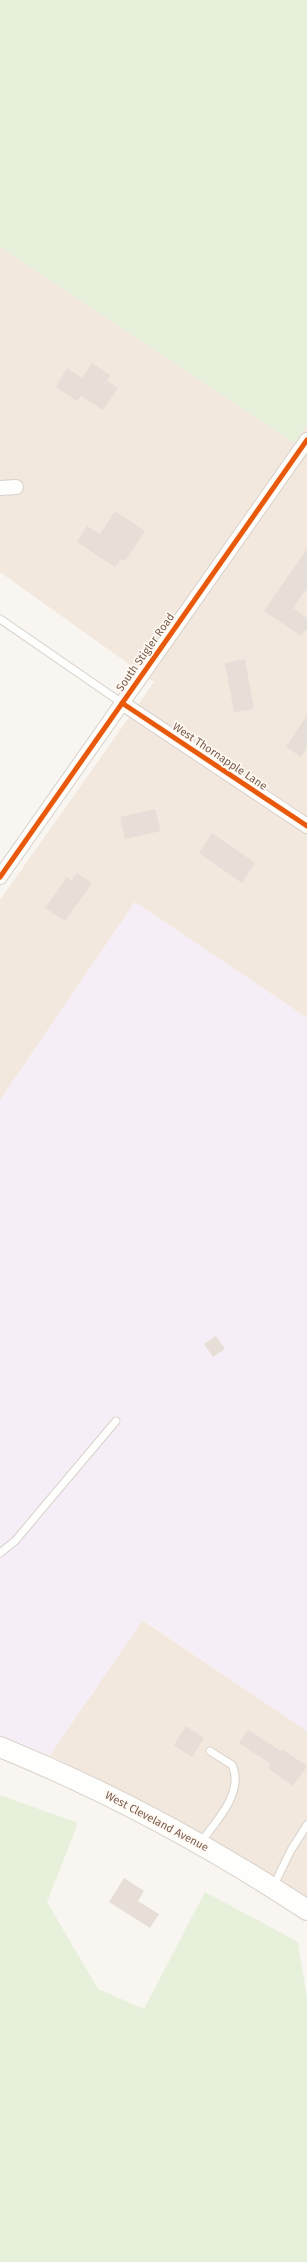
<svg xmlns="http://www.w3.org/2000/svg" width="307" height="2262" viewBox="0 0 307 2262" font-family="'Fira Sans',sans-serif">
  <style>
    .residential { fill: #f2e8de }
    .education { fill: #f6eef6 }
    .green { fill: #e7f0db }
    .building { fill: #e6ded7 }
    .lines { fill: none; stroke-linecap: round; stroke-linejoin: round }
    .service-casing { stroke: #d7d1cb; stroke-width: 9 }
    .minor-casing { stroke: #d7d1cb; stroke-width: 16 }
    .secondary-casing { stroke: #d9d2cb; stroke-width: 22 }
    .service { stroke: #fefefd; stroke-width: 7 }
    .minor { stroke: #fefefd; stroke-width: 14 }
    .secondary { stroke: #fefefd; stroke-width: 20 }
    .cycleway-casing { stroke: #fffaf3; stroke-width: 8 }
    .cycleway { stroke: #e8590c; stroke-width: 5 }
    .labels { text-anchor: middle; stroke-width: 3.5; stroke-linejoin: round; paint-order: stroke }
    .street-label { font-size: 11px; fill: #7a5c4d; stroke: #fffaf3 }
  </style>
  <rect width="100%" height="100%" fill="#f9f5f0"/>
  <path class="residential" d="M 0,247 L 294,443 L 307,425 L 307,1018 L 135,902 L 0,1100 L 0,900 L 154,682 L 0,572 Z
    M 142,1620 L 307,1731 L 307,1898 L 239,1856 L 168,1816 L 50,1755 Z"/>
  <path class="education" d="M 135,902 L 307,1018 L 307,1731 L 143,1620 L 50,1755 L 0,1735 L 0,1100 Z"/>
  <path class="green" d="M 0,0 L 307,0 L 307,425 L 294,443 L 0,247 Z
    M 0,1795 L 78,1823 L 47,1902 L 98,1989 L 144,2009 L 205,1892 L 298,1942 L 307,2000 L 307,2262 L 0,2262 Z"/>
  <path class="building" d="M 92,363 L 110,375 L 107,381 L 118,388 L 103,410 L 81,396 L 77,401 L 56,387 L 67,368 L 82,378 Z
    M 115,511 L 145,531 L 125,561 L 121,559 L 115,567 L 77,542 L 87,526 L 100,534 Z
    M 307,549 L 307,588 L 293,608 L 307,618 L 307,628 L 301,636 L 264,611 Z
    M 245,659 L 254,709 L 234,712 L 225,663 Z
    M 307,715 L 307,747 L 301,757 L 286,747 Z
    M 155,809 L 161,831 L 125,839 L 120,817 Z
    M 212,833 L 255,863 L 242,883 L 199,853 Z
    M 77,873 L 92,883 L 65,921 L 45,908 L 67,877 L 71,881 Z
    M 216,1336 L 225,1349 L 213,1357 L 204,1344 Z
    M 186,1726 L 204,1738 L 192,1757 L 174,1745 Z
    M 248,1730 L 281,1751 L 282,1749 L 307,1766 L 293,1786 L 268,1768 L 271,1764 L 239,1743 Z
    M 124,1878 L 144,1891 L 138,1901 L 159,1914 L 150,1928 L 109,1902 Z"/>
  <g class="lines">
    <defs>
      <path id="service" d="M 0,619 L 122,703
        M 0,1553 L 15,1541 L 116,1421
        M 200,1843 C 215,1823 245,1792 232,1765 L 210,1751
        M 273,1887 L 291,1850 L 307,1825"/>
      <path id="minor" d="M 0,488 L 16,487
        M 122,703 L 307,826
        M 0,877 L 307,440"/>
      <path id="secondary" d="M 0,1747 C 108,1791 210,1846 307,1910"/>
    </defs>
    <use href="#service" class="service-casing"/>
    <use href="#minor" class="minor-casing"/>
    <use href="#secondary" class="secondary-casing"/>
    <use href="#service" class="service"/>
    <use href="#minor" class="minor"/>
    <use href="#secondary" class="secondary"/>
    <defs>
      <path id="cycleway" d="M 122,703 L 307,826
        M 0,877 L 307,440"/>
    </defs>
    <use href="#cycleway" class="cycleway-casing"/>
    <use href="#cycleway" class="cycleway"/>
  </g>
  <g class="labels">
    <g class="street-label">
      <text transform="translate(145 652) rotate(-55)" y="4">South Stigler Road</text>
      <text transform="translate(220 756) rotate(34)" y="4">West Thornapple Lane</text>
      <text transform="translate(157 1821) rotate(28)" y="4">West Cleveland Avenue</text>
    </g>
  </g>
</svg>
